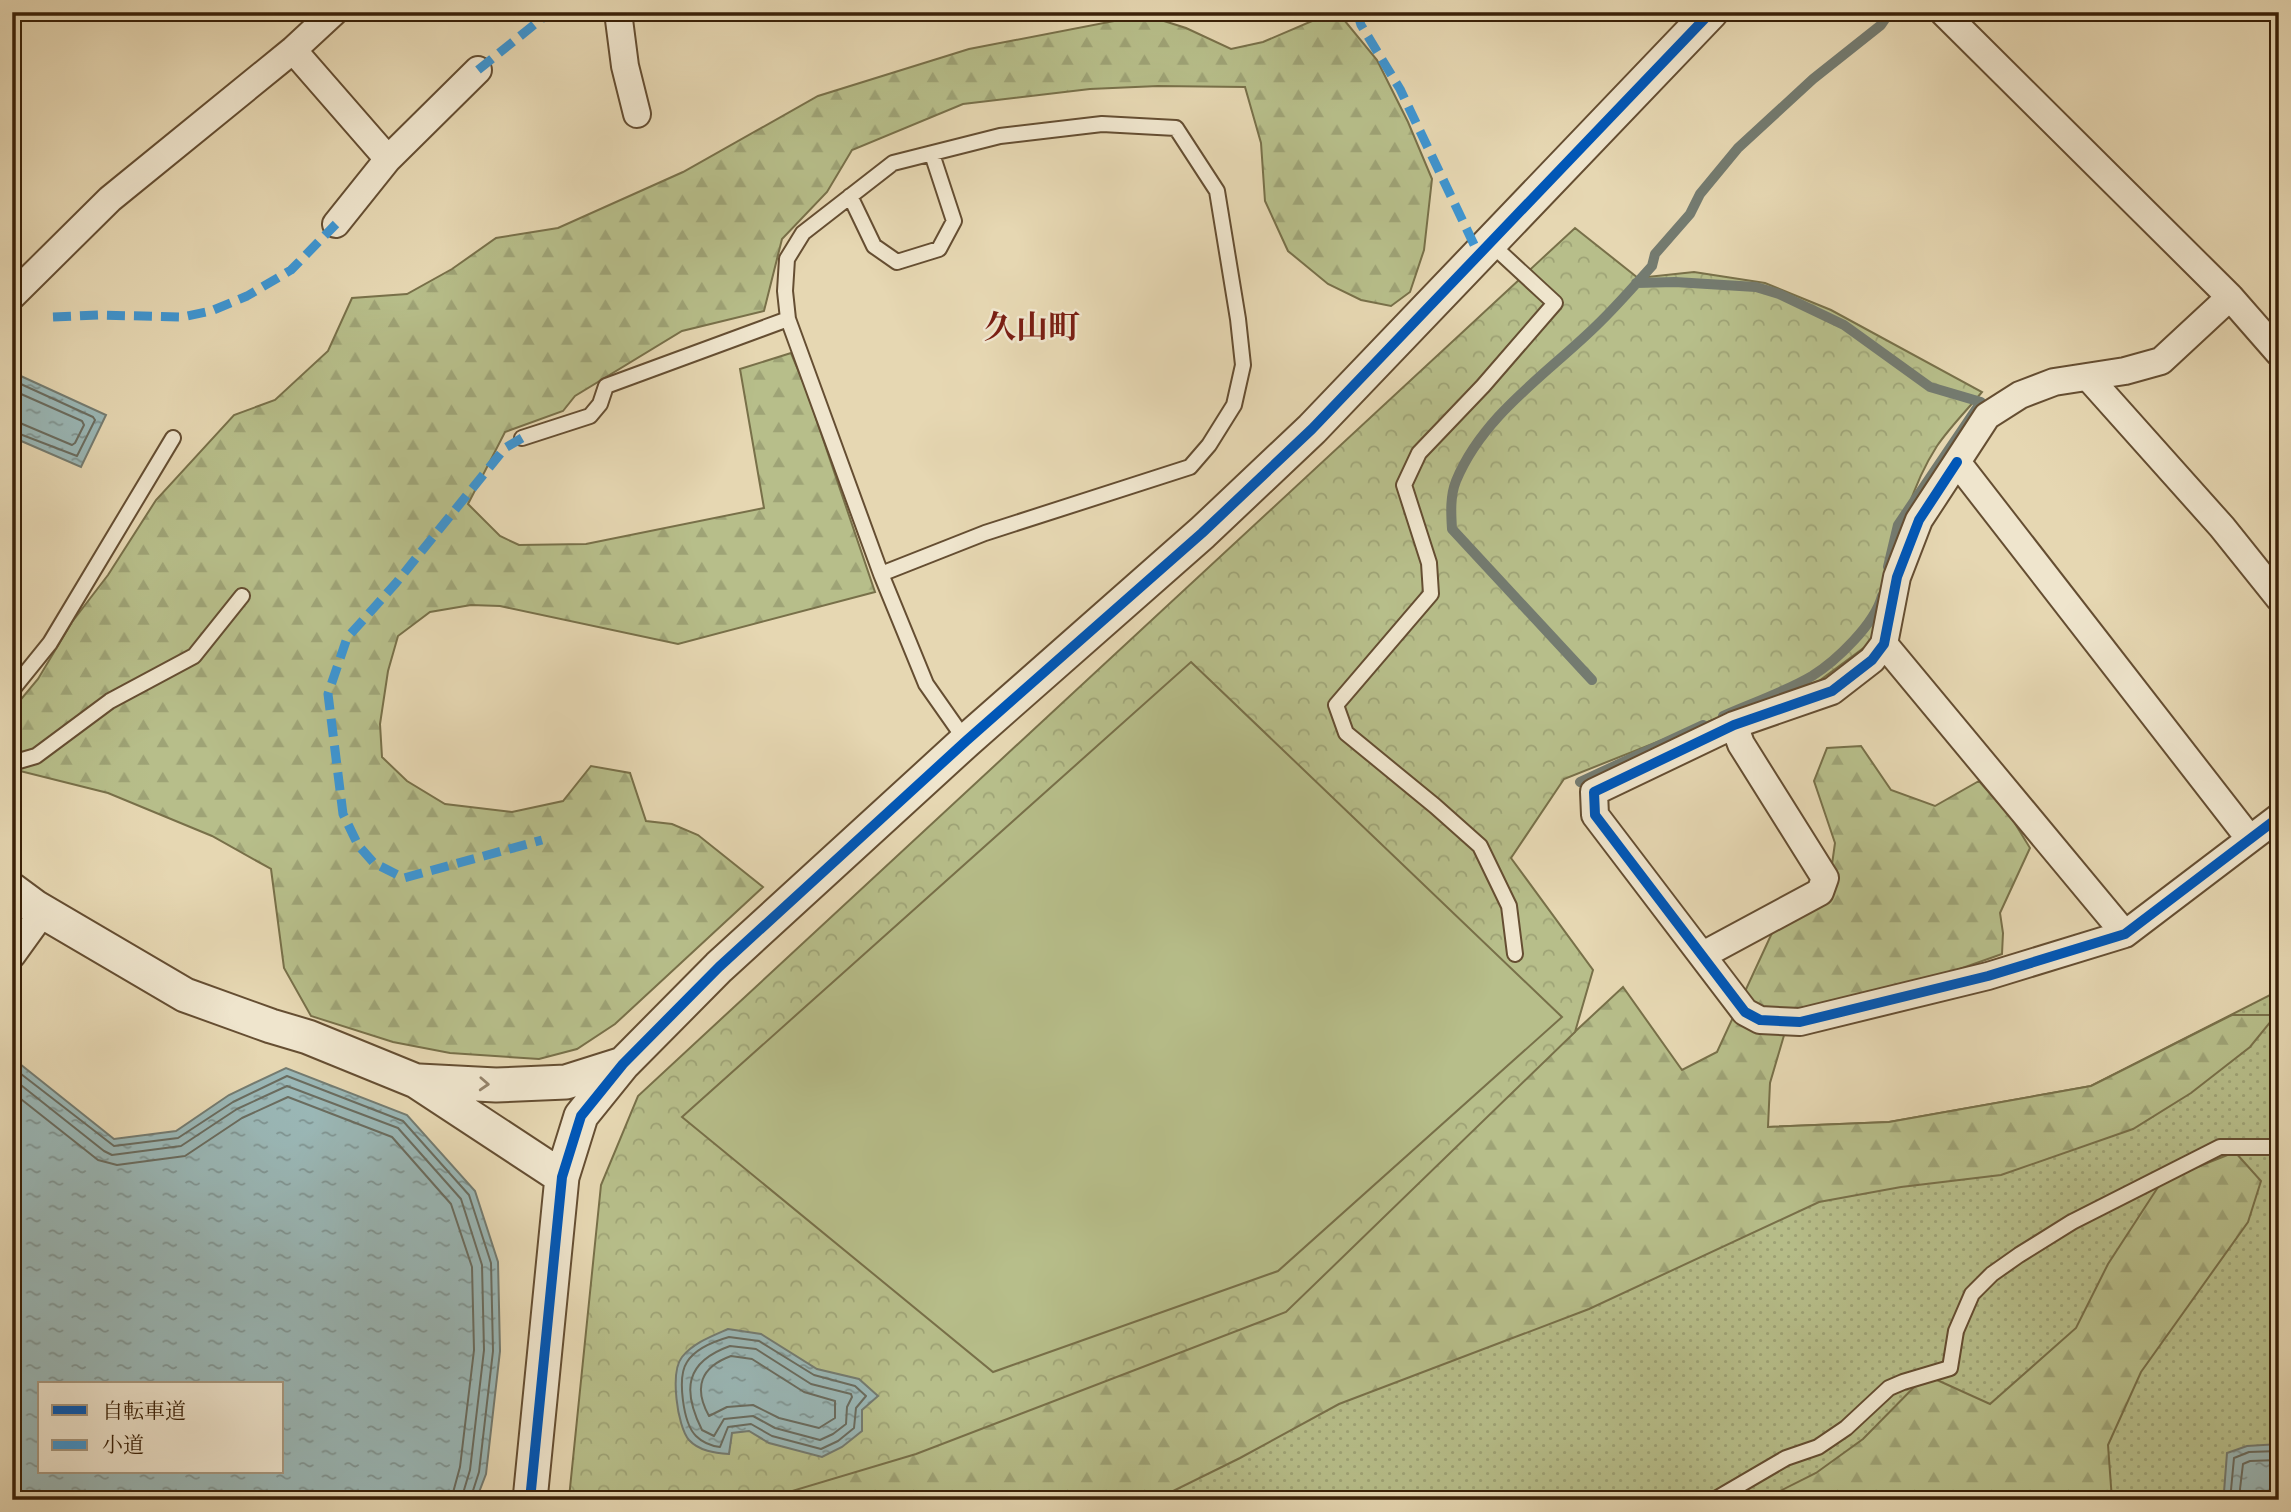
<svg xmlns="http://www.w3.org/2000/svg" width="2291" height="1512" viewBox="0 0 2291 1512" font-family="'IM FELL Great Primer','Noto Serif JP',serif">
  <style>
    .grass { fill: url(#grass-dots); stroke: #787049; stroke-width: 2 }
    .forest { fill: url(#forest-firs); stroke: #787049; stroke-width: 2 }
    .park { fill: url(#park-crowns); stroke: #787049; stroke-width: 2 }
    .pitch { fill: #b7be8a; stroke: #787049; stroke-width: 2 }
    .water { fill: url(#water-ripples); stroke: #747b70; stroke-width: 2; fill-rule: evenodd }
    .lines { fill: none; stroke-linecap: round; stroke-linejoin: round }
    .shore { stroke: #6a6c5f; stroke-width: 2 }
    .stream { stroke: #747b70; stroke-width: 10 }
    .service-casing { stroke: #654e32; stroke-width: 18 }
    .minor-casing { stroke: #654e32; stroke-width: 30 }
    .tertiary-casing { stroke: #654e32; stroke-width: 37 }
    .service { stroke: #efe5cd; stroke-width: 14 }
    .minor { stroke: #efe5cd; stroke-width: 26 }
    .tertiary { stroke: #efe5cd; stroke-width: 33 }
    .quiet { stroke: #3e95d1; stroke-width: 9; stroke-dasharray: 18 9; stroke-linecap: butt }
    .cycleway-casing { stroke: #efe5cd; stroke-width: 15 }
    .cycleway { stroke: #0057b8; stroke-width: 10 }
    .oneway { stroke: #94836a }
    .labels { text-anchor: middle; stroke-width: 5; stroke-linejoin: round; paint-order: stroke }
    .district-label { font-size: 32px; font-weight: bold; fill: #7a1f14; stroke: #efe5cd }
  </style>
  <defs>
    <pattern id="grass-dots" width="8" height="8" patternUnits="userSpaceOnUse" patternTransform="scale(1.75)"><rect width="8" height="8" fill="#b7be8a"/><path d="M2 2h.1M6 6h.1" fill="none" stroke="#9ea376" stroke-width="1.8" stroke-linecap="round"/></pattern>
    <pattern id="forest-firs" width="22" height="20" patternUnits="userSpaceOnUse" patternTransform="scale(1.75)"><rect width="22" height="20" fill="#b7be8a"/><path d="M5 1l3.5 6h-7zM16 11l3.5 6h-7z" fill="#9ea376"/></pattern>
    <pattern id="park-crowns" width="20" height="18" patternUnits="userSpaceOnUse" patternTransform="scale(1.75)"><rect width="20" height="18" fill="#b7be8a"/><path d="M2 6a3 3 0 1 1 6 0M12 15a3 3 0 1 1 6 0" fill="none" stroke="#9ea376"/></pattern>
    <pattern id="water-ripples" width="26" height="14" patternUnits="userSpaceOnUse" patternTransform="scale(1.75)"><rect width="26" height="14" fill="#9ab7b6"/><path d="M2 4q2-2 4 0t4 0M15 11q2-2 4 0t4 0" fill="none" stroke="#7f9492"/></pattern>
  </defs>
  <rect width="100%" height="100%" fill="#e6d7b2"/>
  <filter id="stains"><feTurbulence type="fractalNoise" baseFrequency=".00286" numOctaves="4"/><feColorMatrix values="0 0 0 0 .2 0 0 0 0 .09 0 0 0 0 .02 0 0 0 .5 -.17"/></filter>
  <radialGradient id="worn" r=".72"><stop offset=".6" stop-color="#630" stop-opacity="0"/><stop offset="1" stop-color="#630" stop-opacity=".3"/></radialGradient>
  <path class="grass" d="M 2272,994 L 2279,995 L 2279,1500 L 762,1500 L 916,1454 L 1768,1127 L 1889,1122 L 2091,1086 Z"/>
  <path class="forest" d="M 1145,15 L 1186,28 L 1231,49 L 1263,42 L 1312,21 L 1345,21 L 1377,60 L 1408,122 L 1432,179 L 1424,250 L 1410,292 L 1391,306 L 1361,300 L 1328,284 L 1288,251 L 1265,201 L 1261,143 L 1245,87 L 1158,86 L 1090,89 L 963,104 L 852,150 L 827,192 L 782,239 L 764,311 L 682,331 L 575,396 L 563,411 L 505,432 L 468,504 L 500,536 L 519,545 L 586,544 L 764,508 L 740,369 L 791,353 L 806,389 L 875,592 L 678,644 L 500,606 L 471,605 L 430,612 L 398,636 L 388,671 L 380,724 L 382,757 L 407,781 L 445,804 L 512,812 L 563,801 L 591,766 L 630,773 L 646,821 L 672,824 L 698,835 L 763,887 L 615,1024 L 577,1049 L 539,1059 L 450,1053 L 393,1042 L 311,1016 L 284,968 L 271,869 L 212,836 L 108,793 L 12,769 L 12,710 L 38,679 L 72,622 L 108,575 L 156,500 L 234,415 L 275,400 L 328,351 L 352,298 L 407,294 L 452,269 L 496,238 L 558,228 L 683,172 L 818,96 L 969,49 Z
    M 1861,746 L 1891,790 L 1935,806 L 1979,781 L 2011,817 L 2030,848 L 2000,913 L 2003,933 L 2002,954 L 1954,971 L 1790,1015 L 1770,1083 L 1768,1127 L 1889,1122 L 2091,1086 L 2232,1015 L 2276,1015 L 2250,1047 L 2191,1093 L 2133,1129 L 2001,1175 L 1901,1187 L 1819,1202 L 1589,1309 L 1339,1404 L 1240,1458 L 1155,1500 L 774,1500 L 763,1471 L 1436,1161 L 1623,987 L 1682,1070 L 1717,1052 L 1772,933 L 1828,893 L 1835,843 L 1814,781 L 1827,748 Z
    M 2235,1152 L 2261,1181 L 2248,1222 L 2141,1372 L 2108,1445 L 2112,1500 L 1762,1500 L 1816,1473 L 1863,1439 L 1926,1375 L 1990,1404 L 2076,1328 L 2108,1264 L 2162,1181 Z"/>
  <path class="park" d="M 1575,228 L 1638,278 L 1694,272 L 1765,283 L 1831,310 L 1982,392 C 1968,409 1950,427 1937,446 C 1901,502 1892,570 1881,635 L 1819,681 L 1748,706 L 1564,779 L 1511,858 L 1593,970 L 1575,1032 L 1286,1312 L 916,1454 L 762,1500 L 569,1498 L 601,1185 L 638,1096 Z"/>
  <path class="pitch" d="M 1191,662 L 1562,1017 L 1278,1271 L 993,1372 L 682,1117 Z"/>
  <path class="water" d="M 12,372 L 106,415 L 81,467 L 12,437 Z
    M 15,1060 L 114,1139 L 176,1131 L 229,1095 L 286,1068 L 407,1115 L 475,1191 L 498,1262 L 500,1351 L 486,1474 L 476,1500 L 12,1500 L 12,1062 ZM 40,1384 L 282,1384 L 282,1472 L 40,1472 Z
    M 728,1329 L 761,1334 L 817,1369 L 859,1379 L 878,1396 L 862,1410 L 862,1431 L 842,1447 L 822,1457 L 769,1443 L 749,1431 L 732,1433 L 729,1454 C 715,1453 699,1451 689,1440 C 677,1426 670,1372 682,1357 C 693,1343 712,1336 728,1329 Z
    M 2279,1444 L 2279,1500 L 2226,1500 L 2224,1492 L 2227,1453 L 2247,1446 Z"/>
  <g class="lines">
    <path class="shore" d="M 12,380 L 93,417 L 95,420 L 77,456 L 12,431
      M 12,390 L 82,421 L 84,425 L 75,443 L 72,445 L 20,423 L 12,422
      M 12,1067 L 114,1146 L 178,1138 L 233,1102 L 287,1076 L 403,1121 L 469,1195 L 491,1263 L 493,1351 L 479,1472 L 470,1500
      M 12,1078 L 104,1151 L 112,1155 L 181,1146 L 237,1109 L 287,1086 L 398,1128 L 461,1199 L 482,1265 L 484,1350 L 470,1470 L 461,1500
      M 12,1092 L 98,1160 L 117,1165 L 185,1156 L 242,1118 L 288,1097 L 392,1137 L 451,1204 L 472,1267 L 474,1350 L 460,1467 L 451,1500
      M 729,1337 L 759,1341 L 814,1375 L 855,1386 L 866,1396 L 856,1408 L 854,1428 L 838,1441 L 821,1449 L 772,1436 L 751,1424 L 728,1427 L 720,1447 C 712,1446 702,1442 696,1436 C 683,1423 677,1377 687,1362 C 695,1349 715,1341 729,1337 Z
      M 730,1346 L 756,1349 L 811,1384 L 851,1394 L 852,1397 L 847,1407 L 846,1424 L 833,1434 L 820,1440 L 775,1428 L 753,1416 L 724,1419 L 714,1436 L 702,1430 C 682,1390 685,1362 730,1346 Z
      M 731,1356 L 752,1359 L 804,1392 L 835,1401 L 835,1418 L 819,1428 L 779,1418 L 753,1405 L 727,1407 L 709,1416 C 693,1387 701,1367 731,1356 Z
      M 2233,1500 L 2231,1490 L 2234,1458 L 2249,1452 L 2279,1451
      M 2241,1500 L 2240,1489 L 2243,1464 L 2250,1461 L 2279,1460"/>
    <path class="stream" d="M 1636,283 L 1675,282 L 1756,287 L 1779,294 L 1844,325 L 1930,387 L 1981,402 L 1898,525 L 1888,567
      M 1592,680 L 1452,529 C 1451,513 1450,496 1456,481 C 1483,415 1547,374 1596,326 C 1616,307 1634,286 1652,266 L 1655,254 L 1690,214 L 1700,194 L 1738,148 L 1813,79 L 1881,25 L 1890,12
      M 1723,716 C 1752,703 1785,692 1812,676 C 1836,661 1875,624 1882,596
      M 1580,782 L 1703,725"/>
    <defs>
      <path id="service" d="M 850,196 L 874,246 L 897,262 L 939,249 L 954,221 L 932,154
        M 1490,243 L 1555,303 L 1483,386 L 1419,453 L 1404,485 L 1429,563 L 1431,594 L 1336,705 L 1346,733 L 1435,806 L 1480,846 L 1509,906 L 1515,954
        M 522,438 L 590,416 L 600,404 L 606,386 L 788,319
        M 881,574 L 985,533 L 1190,467 L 1209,445 L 1234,405 L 1243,365 L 1238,319 L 1217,191 L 1176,128 L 1102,124 L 1000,136 L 893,163 L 803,233 L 787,259 L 785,291 L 788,319 L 881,574 L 926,684 L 966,741
        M 12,690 L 50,643 L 173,438
        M 12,763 L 36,756 L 110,701 L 194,656 L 242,596
        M 1714,1500 L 1786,1458 L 1818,1447 L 1846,1428 L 1889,1388 L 1903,1382 L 1950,1368 L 1956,1331 L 1972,1294 L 1992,1274 L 2019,1255 L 2072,1222 L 2220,1147 L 2279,1147"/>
      <path id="minor" d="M 618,12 L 625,66 L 637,114
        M 1943,12 L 2230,297 L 2279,353
        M 293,50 L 388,159
        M 336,224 L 388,159 L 478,70
        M 12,296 L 110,199 L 293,50 L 334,12
        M 2230,297 L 2161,361 L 2125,371 L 2054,382 L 2020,395 L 1987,416 L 1957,462 L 2249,838
        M 2088,377 L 2222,527 L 2279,598
        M 1957,462 L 1919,520 L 1897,577 L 1884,644 L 1872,660 L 1832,691 L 1734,725 L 1594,792 L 1595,815 L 1745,1012 L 1760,1020 L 1800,1022 L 1988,976 L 2125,934 L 2279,817
        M 1884,644 L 2125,934
        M 12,955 L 43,912
        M 1703,955 L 1820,892 L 1825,878 L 1741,744 L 1734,725"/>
      <path id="tertiary" d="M 12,890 L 35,907 L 185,995 L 271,1026 L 308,1037 L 416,1081 L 562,1177
        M 419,1081 L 496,1085 L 566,1082 L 623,1064
        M 530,1500 L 562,1177 L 581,1116 L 623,1064 L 719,967 L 966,741 L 1202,533 L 1312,429 L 1711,12"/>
    </defs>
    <use href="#service" class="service-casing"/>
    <use href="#minor" class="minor-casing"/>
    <use href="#tertiary" class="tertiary-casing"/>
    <use href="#service" class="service"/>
    <use href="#minor" class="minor"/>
    <use href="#tertiary" class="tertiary"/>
    <path class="quiet" d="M 1357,12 L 1361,25 L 1400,89 L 1479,255
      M 478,70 L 550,12
      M 53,317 L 98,315 L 182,317 L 211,311 L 247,296 L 291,270 L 336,224
      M 522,438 L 505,448 L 396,583 L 347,638 L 328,694 L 343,814 L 358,845 L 374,863 L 404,878 L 542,840"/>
    <defs>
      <path id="cycleway" d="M 1957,462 L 1919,520 L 1897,577 L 1884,644 L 1872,660 L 1832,691 L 1734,725 L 1594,792 L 1595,815 L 1745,1012 L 1760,1020 L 1800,1022 L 1988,976 L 2125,934 L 2279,817
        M 530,1500 L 562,1177 L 581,1116 L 623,1064 L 719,967 L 966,741 L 1202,533 L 1312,429 L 1711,12"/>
    </defs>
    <use href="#cycleway" class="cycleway-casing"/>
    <use href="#cycleway" class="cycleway"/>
  </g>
  <defs><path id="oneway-chevron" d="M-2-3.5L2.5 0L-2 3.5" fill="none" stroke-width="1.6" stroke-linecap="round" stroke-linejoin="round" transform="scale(1.75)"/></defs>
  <use class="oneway" href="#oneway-chevron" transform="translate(484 1084) rotate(3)"/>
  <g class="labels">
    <g class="district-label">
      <text x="1032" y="338">久山町</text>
    </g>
  </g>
  <rect width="2291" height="1512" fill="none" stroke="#e6d7b2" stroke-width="42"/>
  <rect x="14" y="14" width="2263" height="1484" fill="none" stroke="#3a2108" stroke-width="3.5"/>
  <rect x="21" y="21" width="2249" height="1470" fill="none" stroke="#3a2108" stroke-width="2"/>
  <rect x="38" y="1382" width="245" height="91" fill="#efe5cd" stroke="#a7977e" stroke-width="2"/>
  <rect x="52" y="1405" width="35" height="10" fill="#0057b8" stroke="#a7977e" stroke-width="2"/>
  <text x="102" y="1418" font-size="21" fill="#3a2108">自転車道</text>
  <rect x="52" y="1440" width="35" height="10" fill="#3e95d1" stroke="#a7977e" stroke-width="2"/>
  <text x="102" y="1452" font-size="21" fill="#3a2108">小道</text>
  <rect width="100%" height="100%" filter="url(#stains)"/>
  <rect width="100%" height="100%" fill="url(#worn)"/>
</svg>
